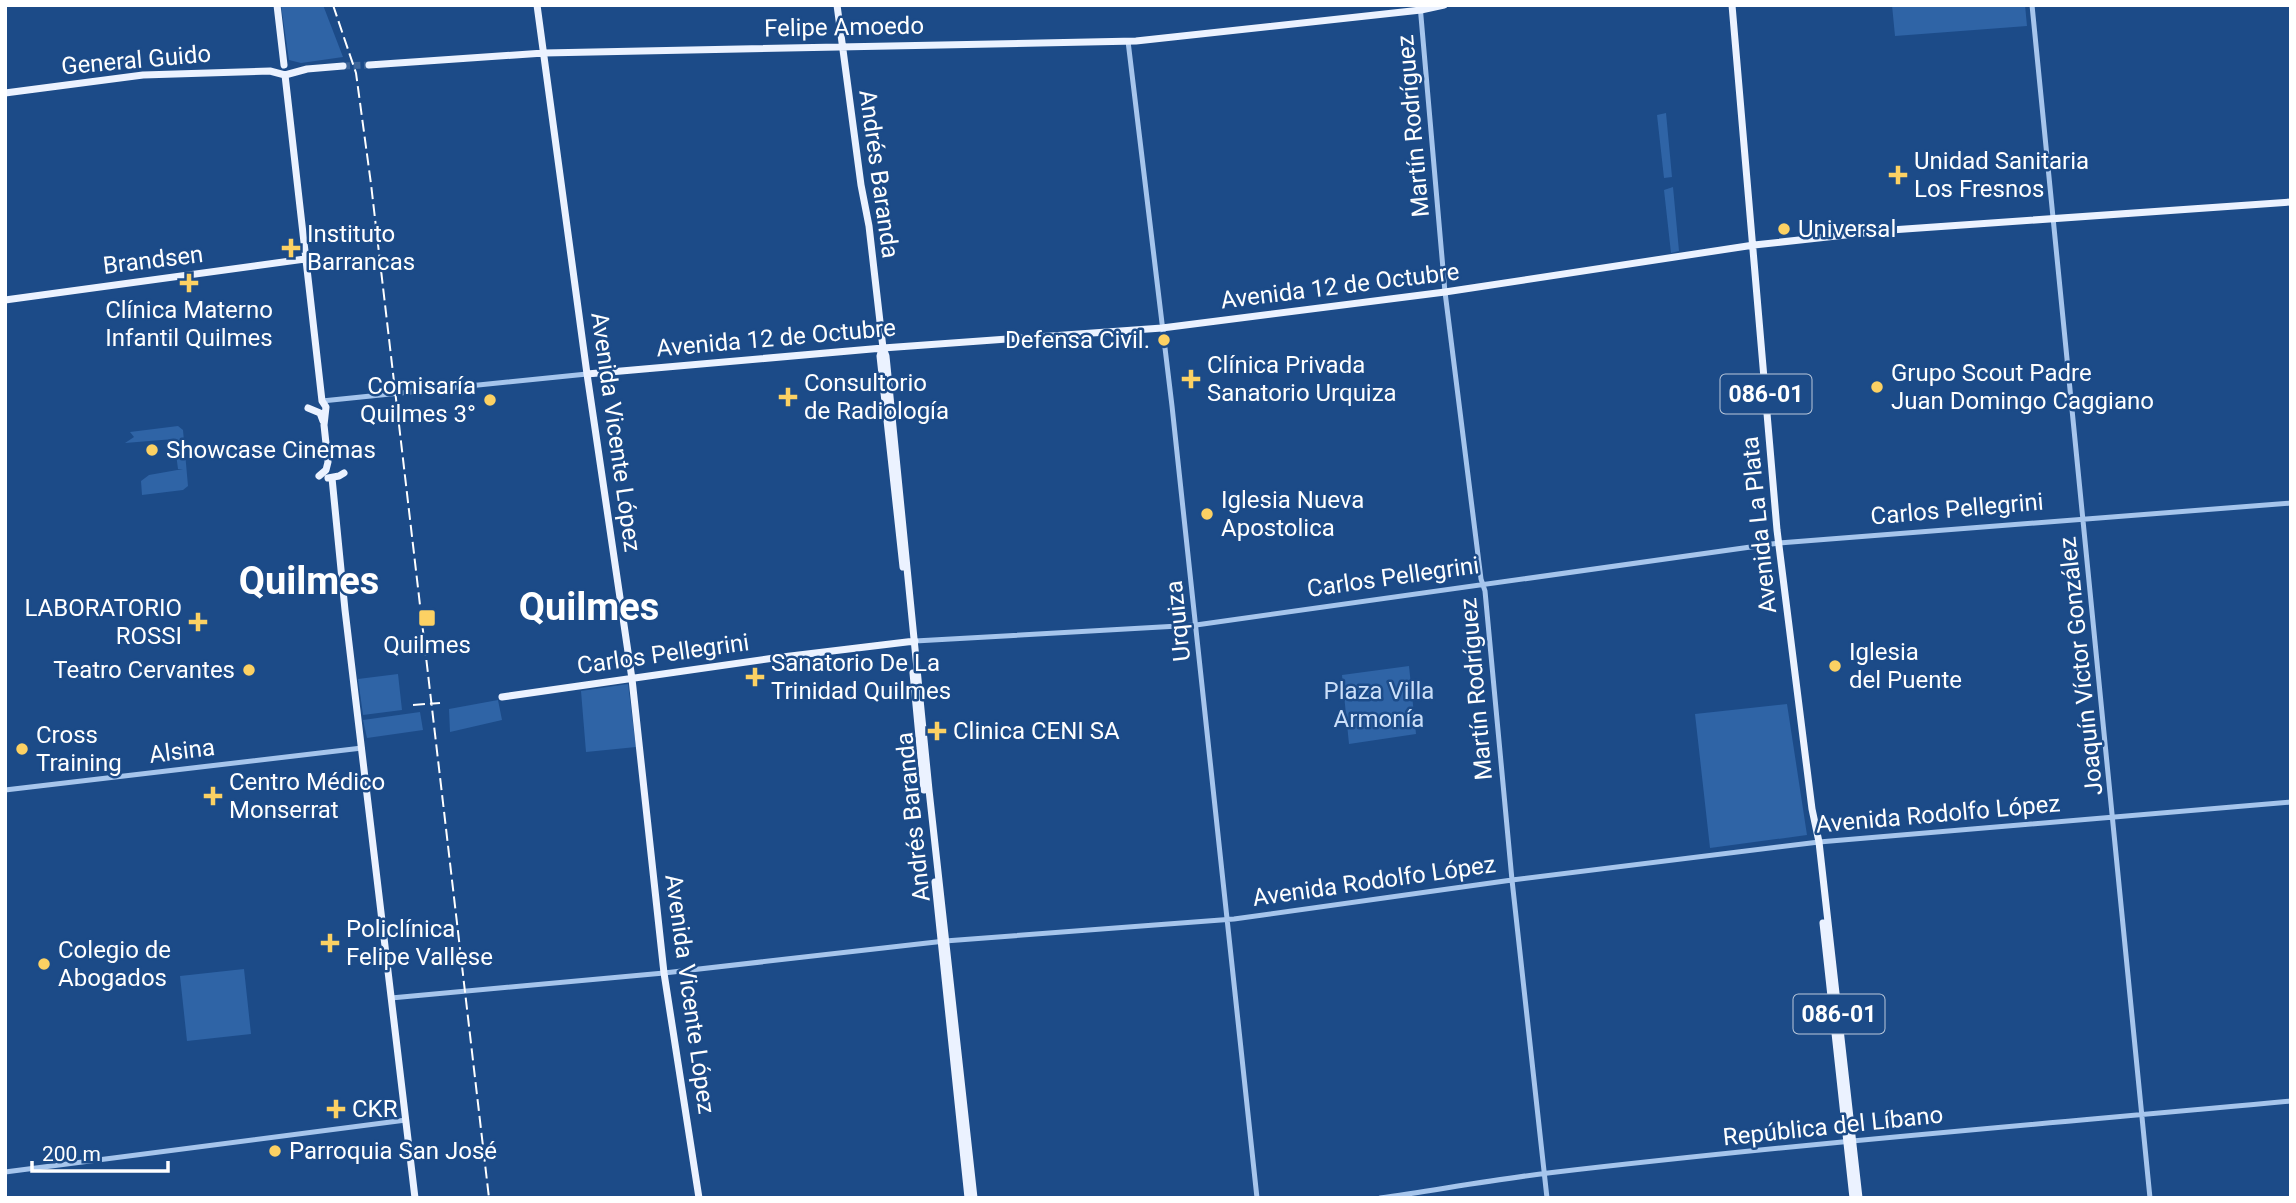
<svg xmlns="http://www.w3.org/2000/svg" width="2296" height="1203" viewBox="0 0 2296 1203" font-family="Roboto,sans-serif">
  <style>
    .green { fill: #2f64a6 }
    .lines { fill: none; stroke-linecap: round; stroke-linejoin: round }
    .major-tunnel { stroke: #3e669a; stroke-width: 7; stroke-dasharray: 7 3.5; stroke-linecap: butt }
    .minor { stroke: #a6c5ec; stroke-width: 5 }
    .major { stroke: #ebf2ff; stroke-width: 7 }
    .rail { stroke: #fff; stroke-width: 2; stroke-dasharray: 12 5; stroke-linecap: butt }
    .poi-dot { fill: #fcd163; stroke: #1c4b88; stroke-width: 2.5 }
    .labels { text-anchor: middle; stroke-width: 5; stroke-linejoin: round; paint-order: stroke }
    .shield { fill: #1c4b88; stroke: #bbc9db; stroke-width: 2 }
    .shield-label { font-size: 23px; font-weight: bold; fill: #fff }
    .street-label { font-size: 24px; fill: #fff; stroke: #1c4b88 }
    .poi-label { font-size: 24px; fill: #fff; stroke: #1c4b88; text-anchor: start }
    .park-label { font-size: 24px; fill: #cbdff9; stroke: #1c4b88 }
    .town-label { font-size: 38px; font-weight: bold; fill: #fff; stroke: #1c4b88 }
  </style>
  <rect width="100%" height="100%" fill="#1c4b88"/>
  <path class="green" d="M 281,5 L 323,5 L 343,57 L 301,63 L 289,60 Z
    M 1892,5 L 2025,5 L 2027,26 L 1895,36 Z
    M 1666,113 L 1672,177 L 1664,178 L 1657,115 Z
    M 1673,187 L 1679,251 L 1671,253 L 1664,190 Z
    M 178,426 L 183,430 L 188,486 L 183,490 L 142,495 L 141,481 L 149,475 L 183,469 L 178,469 L 174,439 L 125,443 L 134,437 L 130,432 Z
    M 1409,666 L 1416,734 L 1349,744 L 1342,675 Z
    M 398,674 L 402,710 L 363,715 L 358,679 Z
    M 628,684 L 636,747 L 586,752 L 581,691 Z
    M 498,700 L 502,720 L 450,732 L 449,709 Z
    M 1787,704 L 1807,835 L 1710,848 L 1695,714 Z
    M 420,712 L 423,730 L 367,738 L 363,720 Z
    M 244,969 L 251,1034 L 187,1041 L 180,976 Z"/>
  <g class="lines">
    <path class="major-tunnel" d="M 343,66 L 369,65"/>
    <path class="minor" d="M 1420,5 L 1445,292 L 1481,579 L 1485,591 L 1512,880 L 1547,1198
      M 2032,5 L 2150,1198
      M 1128,41 L 1172,406 L 1257,1198
      M 322,401 L 587,374
      M 915,641 L 1196,625 L 1779,543 L 2291,503
      M 5,790 L 362,748
      M 391,998 L 664,973 L 945,941 L 1234,919 L 1512,880 L 1819,842 L 2291,802
      M 5,1172 L 406,1120
      M 1380,1198 C 1436,1190 1491,1180 1548,1173 C 1795,1144 2043,1124 2291,1101"/>
    <path class="major" d="M 277,5 L 284,65
      M 537,5 L 587,374 L 632,679 L 664,973 L 699,1198
      M 837,5 L 861,185 L 869,226 L 883,348 L 886,356 L 929,790 L 974,1198
      M 1732,5 L 1777,530 L 1812,809 L 1819,842 L 1859,1198
      M 369,65 L 544,53 L 1136,41 L 1421,10 L 1444,5
      M 285,75 L 322,401 L 326,407 L 324,425 L 328,462 L 326,470 L 319,476
      M 5,93 L 143,75 L 270,71 L 285,75 L 307,69 L 343,66
      M 5,300 L 305,259
      M 882,349 L 880,356 L 903,567
      M 587,374 L 883,348 L 1162,328 L 1445,292 L 1754,245 L 1891,230 L 2291,202
      M 308,408 L 320,413 L 323,421
      M 328,478 L 339,476 L 344,473
      M 332,478 L 345,610 L 415,1198
      M 913,673 L 924,790
      M 502,697 L 774,658 L 915,641
      M 935,882 L 968,1198
      M 1823,923 L 1853,1198"/>
    <path class="rail" d="M 333,5 L 356,73 L 371,184 L 489,1198
      M 413,705 L 440,703"/>
  </g>
  <g class="poi-dot">
    <path d="M1894.5 164.5h7v7h7v7h-7v7h-7v-7h-7v-7h7z"/>
    <circle cx="1784" cy="229" r="7"/>
    <path d="M287.5 237.5h7v7h7v7h-7v7h-7v-7h-7v-7h7z"/>
    <path d="M185.5 272.5h7v7h7v7h-7v7h-7v-7h-7v-7h7z"/>
    <circle cx="1164" cy="340" r="7"/>
    <path d="M1187.5 368.5h7v7h7v7h-7v7h-7v-7h-7v-7h7z"/>
    <circle cx="1877" cy="387" r="7"/>
    <path d="M784.5 386.5h7v7h7v7h-7v7h-7v-7h-7v-7h7z"/>
    <circle cx="490" cy="400" r="7"/>
    <circle cx="152" cy="450" r="7"/>
    <circle cx="1207" cy="514" r="7"/>
    <rect x="418" y="609" width="18" height="18" rx="3.5"/>
    <path d="M194.5 611.5h7v7h7v7h-7v7h-7v-7h-7v-7h7z"/>
    <circle cx="1835" cy="666" r="7"/>
    <circle cx="249" cy="670" r="7"/>
    <path d="M751.5 666.5h7v7h7v7h-7v7h-7v-7h-7v-7h7z"/>
    <path d="M933.5 720.5h7v7h7v7h-7v7h-7v-7h-7v-7h7z"/>
    <circle cx="22" cy="749" r="7"/>
    <path d="M209.5 785.5h7v7h7v7h-7v7h-7v-7h-7v-7h7z"/>
    <path d="M326.5 932.5h7v7h7v7h-7v7h-7v-7h-7v-7h7z"/>
    <circle cx="44" cy="964" r="7"/>
    <path d="M332.5 1098.5h7v7h7v7h-7v7h-7v-7h-7v-7h7z"/>
    <circle cx="275" cy="1151" r="7"/>
  </g>
  <g class="labels">
    <g class="shield">
      <rect x="1720.5" y="374.5" width="91" height="39" rx="5"/>
      <rect x="1793.5" y="994.5" width="91" height="39" rx="5"/>
    </g>
    <g class="shield-label">
      <text x="1766" y="402">086-01</text>
      <text x="1839" y="1022">086-01</text>
    </g>
    <g class="street-label">
      <text transform="translate(844 27) rotate(-1)" y="8">Felipe Amoedo</text>
      <text transform="translate(136 60) rotate(-5)" y="8">General Guido</text>
      <text transform="translate(1413 126) rotate(-95)" y="8">Martín Rodríguez</text>
      <text transform="translate(879 174) rotate(82)" y="8">Andrés Baranda</text>
      <text transform="translate(153 260) rotate(-7)" y="8">Brandsen</text>
      <text transform="translate(1340 286) rotate(-7)" y="8">Avenida 12 de Octubre</text>
      <text transform="translate(776 338) rotate(-5)" y="8">Avenida 12 de Octubre</text>
      <text transform="translate(616 432) rotate(82)" y="8">Avenida Vicente López</text>
      <text transform="translate(1957 509) rotate(-5)" y="8">Carlos Pellegrini</text>
      <text transform="translate(1759 525) rotate(-96)" y="8">Avenida La Plata</text>
      <text transform="translate(1393 577) rotate(-8)" y="8">Carlos Pellegrini</text>
      <text transform="translate(1178 621) rotate(-96)" y="8">Urquiza</text>
      <text transform="translate(663 654) rotate(-8)" y="8">Carlos Pellegrini</text>
      <text transform="translate(2081 666) rotate(-96)" y="8">Joaquín Víctor González</text>
      <text transform="translate(1476 689) rotate(-95)" y="8">Martín Rodríguez</text>
      <text transform="translate(182 751) rotate(-7)" y="8">Alsina</text>
      <text transform="translate(1938 814) rotate(-5)" y="8">Avenida Rodolfo López</text>
      <text transform="translate(913 817) rotate(-96)" y="8">Andrés Baranda</text>
      <text transform="translate(1374 881) rotate(-8)" y="8">Avenida Rodolfo López</text>
      <text transform="translate(690 994) rotate(82)" y="8">Avenida Vicente López</text>
      <text transform="translate(1833 1126) rotate(-6)" y="8">República del Líbano</text>
    </g>
    <g class="poi-label">
      <text x="1914" y="169">Unidad Sanitaria<tspan x="1914" dy="28">Los Fresnos</tspan></text>
      <text x="1798" y="237">Universal</text>
      <text x="307" y="242">Instituto<tspan x="307" dy="28">Barrancas</tspan></text>
      <text x="189" y="318" text-anchor="middle">Clínica Materno<tspan x="189" dy="28">Infantil Quilmes</tspan></text>
      <text x="1150" y="348" text-anchor="end">Defensa Civil.</text>
      <text x="1207" y="373">Clínica Privada<tspan x="1207" dy="28">Sanatorio Urquiza</tspan></text>
      <text x="1891" y="381">Grupo Scout Padre<tspan x="1891" dy="28">Juan Domingo Caggiano</tspan></text>
      <text x="804" y="391">Consultorio<tspan x="804" dy="28">de Radiología</tspan></text>
      <text x="476" y="394" text-anchor="end">Comisaría<tspan x="476" dy="28">Quilmes 3°</tspan></text>
      <text x="166" y="458">Showcase Cinemas</text>
      <text x="1221" y="508">Iglesia Nueva<tspan x="1221" dy="28">Apostolica</tspan></text>
      <text x="182" y="616" text-anchor="end">LABORATORIO<tspan x="182" dy="28">ROSSI</tspan></text>
      <text x="427" y="653" text-anchor="middle">Quilmes</text>
      <text x="1849" y="660">Iglesia<tspan x="1849" dy="28">del Puente</tspan></text>
      <text x="771" y="671">Sanatorio De La<tspan x="771" dy="28">Trinidad Quilmes</tspan></text>
      <text x="235" y="678" text-anchor="end">Teatro Cervantes</text>
      <text x="953" y="739">Clinica CENI SA</text>
      <text x="36" y="743">Cross<tspan x="36" dy="28">Training</tspan></text>
      <text x="229" y="790">Centro Médico<tspan x="229" dy="28">Monserrat</tspan></text>
      <text x="346" y="937">Policlínica<tspan x="346" dy="28">Felipe Vallese</tspan></text>
      <text x="58" y="958">Colegio de<tspan x="58" dy="28">Abogados</tspan></text>
      <text x="352" y="1117">CKR</text>
      <text x="289" y="1159">Parroquia San José</text>
    </g>
    <g class="park-label">
      <text x="1379" y="699">Plaza Villa<tspan x="1379" dy="28">Armonía</tspan></text>
    </g>
    <g class="town-label">
      <text x="309" y="594">Quilmes</text>
      <text x="589" y="620">Quilmes</text>
    </g>
  </g>
  <rect width="2296" height="1203" fill="none" stroke="#ffffff" stroke-width="14"/>
  <path d="M32 1161v10h136v-10" fill="none" stroke="#ffffff" stroke-width="3.5"/>
  <text x="42" y="1161" font-size="21" fill="#ffffff" stroke="#1c4b88" stroke-width="5" paint-order="stroke">200 m</text>
</svg>
